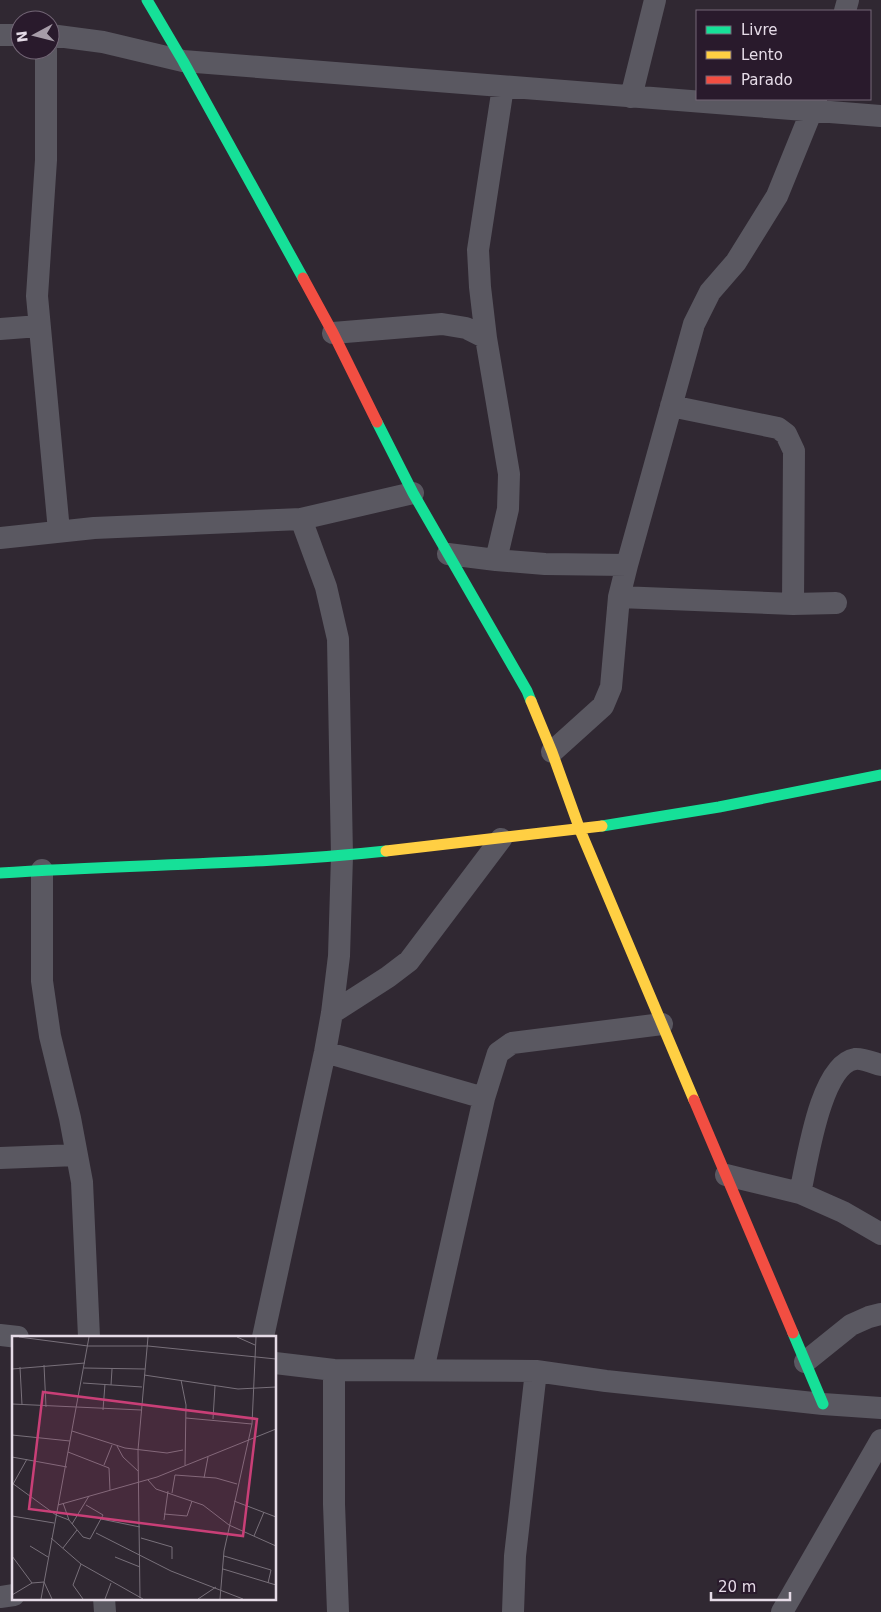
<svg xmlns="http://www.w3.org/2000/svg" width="881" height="1612" viewBox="0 0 881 1612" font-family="'DejaVu Sans',sans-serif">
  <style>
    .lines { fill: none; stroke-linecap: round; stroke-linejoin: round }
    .street { stroke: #5a5861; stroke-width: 22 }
    .fast { stroke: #16e098; stroke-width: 11 }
    .slow { stroke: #ffcf43; stroke-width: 11 }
    .jam { stroke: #f24e42; stroke-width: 11 }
    .inset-road { fill: none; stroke: #78707a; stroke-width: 1 }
    .view { fill: #c93f77; fill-opacity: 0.15; stroke: #c93f77; stroke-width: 2.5 }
    .inset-edge { fill: none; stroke: #e5dbe7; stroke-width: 2.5 }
  </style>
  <rect width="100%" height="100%" fill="#302832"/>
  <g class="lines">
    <path class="street" d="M 845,11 L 848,0
      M 0,35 L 20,35
      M 50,35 L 103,42 L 183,61 L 881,116
      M 46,50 L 46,160 L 37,296 L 59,531
      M 631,97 L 655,0
      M 0,329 L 39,326
      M 333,333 L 442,324 L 466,328 L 486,338
      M 671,406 L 778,428 L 786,434 L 794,451 L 793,604
      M 0,538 L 94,528 L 301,519 L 413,493
      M 448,554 L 496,560 L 545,564 L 627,565
      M 496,560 L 508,509 L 509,474 L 486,338 L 480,287 L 478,250 L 503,87
      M 619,597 L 793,604 L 836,603
      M 552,752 L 603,706 L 611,687 L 619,597 L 627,565 L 694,324 L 710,292 L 736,262 L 777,196 L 816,100
      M 42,870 L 42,981 L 50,1036 L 70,1118 L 82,1182 L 89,1337
      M 332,1013 L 388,977 L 409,961 L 501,839
      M 325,1052 L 484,1098
      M 0,1158 L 77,1155
      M 726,1175 L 800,1193 L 843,1212 L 881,1234
      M 800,1193 C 807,1163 820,1065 855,1059 C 862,1058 874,1063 881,1065
      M 0,1335 L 18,1337
      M 263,1337 L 325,1052 L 332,1013 L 339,956 L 342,856 L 338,639 L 326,587 L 301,519
      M 805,1362 L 851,1325 L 869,1317 L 881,1314
      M 275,1363 L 334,1370 L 536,1371 L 606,1381 L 823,1404 L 881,1408
      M 334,1370 L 334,1504 L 338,1612
      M 423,1370 L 484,1098 L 498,1053 L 512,1043 L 662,1024
      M 0,1597 L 14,1595
      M 104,1598 L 105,1612
      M 513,1612 L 515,1556 L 536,1371
      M 782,1612 L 881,1440"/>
    <path class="fast" d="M 147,0 L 183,61 L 303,278
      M 377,422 L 413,493 L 527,691 L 531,701
      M 602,826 L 719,807 L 881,775
      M 0,873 C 129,864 258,865 386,851
      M 793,1333 L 823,1404"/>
    <path class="slow" d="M 531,701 L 552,752 L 580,830 L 694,1100
      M 386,851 L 602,826"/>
    <path class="jam" d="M 303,278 L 333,333 L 377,422
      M 694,1100 L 793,1333"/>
  </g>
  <g transform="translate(12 1336)">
    <rect width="264" height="264" fill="#302832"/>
    <path class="inset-road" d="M 7,1 L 76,10 L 136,10 L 264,23M 225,1 L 243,9M 32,29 L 34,71M 8,31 L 10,69M 72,32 L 133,33M 0,33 L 73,27M 132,39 L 226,53 L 264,51M 169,44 L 174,69 L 173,129M 71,47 L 130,51M 99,49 L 100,33M 0,68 L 129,74M 91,74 L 93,48M 174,82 L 240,88M 201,83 L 203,50M 60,95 L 113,112 L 155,117 L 171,114M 0,99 L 58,105M 105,110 L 111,121 L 126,135M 56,116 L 97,132 L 98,154M 0,121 L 55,131M 92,129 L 100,109M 163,139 L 204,142 L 225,148M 192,142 L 196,121M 136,144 L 144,153 L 191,169 L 217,189 L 264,210M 0,147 L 44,179 L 57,184 L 71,201 L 78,203 L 91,179 L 74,169M 264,149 L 264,167M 0,150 L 15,123M 160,157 L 163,139M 222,165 L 264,181M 51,167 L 57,184M 46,169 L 145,141 L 264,93M 152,178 L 175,180 L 180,165M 0,180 L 42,187M 89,183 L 128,191M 152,184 L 156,155M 60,188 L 77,160M 84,197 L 159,235 L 231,263M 242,200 L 252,176M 39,202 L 69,228 L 131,263M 129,202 L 160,211 L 160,223M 18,210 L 36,221M 51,212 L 65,194M 0,220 L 20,247M 212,220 L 259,234 L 256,247M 103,221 L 128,231M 69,228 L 61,249 L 71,263M 211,233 L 264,249M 0,259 L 20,247 L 32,246 L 40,263M 128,262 L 126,114 L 136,1M 29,263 L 77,1M 93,263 L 99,247M 186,263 L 204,251M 208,263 L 212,215 L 240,88 L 244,1"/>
    <path class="view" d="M 31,56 L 245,83 L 231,200 L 17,173 Z"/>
    <rect width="264" height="264" class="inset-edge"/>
  </g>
  <rect x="696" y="10" width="175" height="90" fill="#291a2c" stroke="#746777"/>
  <rect x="706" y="26" width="25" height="8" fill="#16e098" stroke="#746777"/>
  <text x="741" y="35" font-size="15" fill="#e5dbe7">Livre</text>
  <rect x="706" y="51" width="25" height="8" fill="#ffcf43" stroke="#746777"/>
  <text x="741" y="60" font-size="15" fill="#e5dbe7">Lento</text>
  <rect x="706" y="76" width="25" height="8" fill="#f24e42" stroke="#746777"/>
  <text x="741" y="85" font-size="15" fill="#e5dbe7">Parado</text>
  <g transform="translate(35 35) rotate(263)"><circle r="24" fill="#291a2c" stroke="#746777"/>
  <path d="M0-4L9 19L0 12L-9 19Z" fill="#a69ca8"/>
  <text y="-8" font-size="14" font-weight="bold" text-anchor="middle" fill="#e5dbe7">N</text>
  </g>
  <path d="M711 1592v8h79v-8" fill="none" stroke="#e5dbe7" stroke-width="2.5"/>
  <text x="718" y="1592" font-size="15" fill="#e5dbe7" stroke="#291a2c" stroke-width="4" paint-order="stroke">20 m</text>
</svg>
